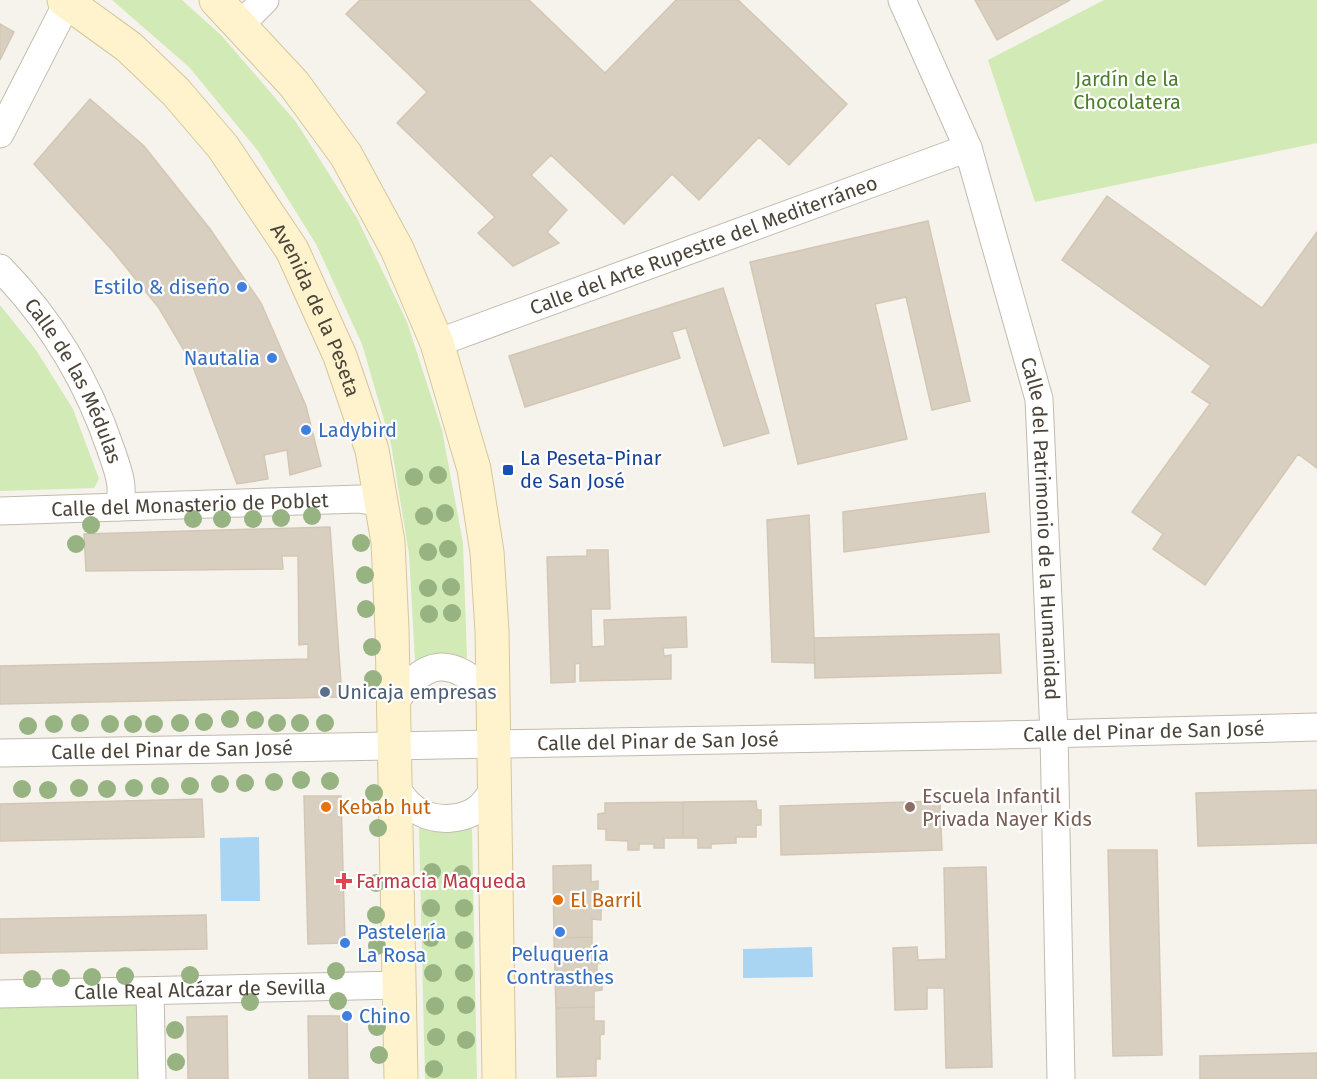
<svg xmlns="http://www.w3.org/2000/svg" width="1317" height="1079" viewBox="0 0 1317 1079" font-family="'Fira Sans',sans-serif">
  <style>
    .green { fill: #d2eab5 }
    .water { fill: #a9d4f2 }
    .building { fill: #d8cfc1; stroke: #d3c7b4; stroke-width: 1.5 }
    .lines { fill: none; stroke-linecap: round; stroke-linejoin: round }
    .street-casing { stroke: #c2bbae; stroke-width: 29 }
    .secondary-casing { stroke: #d6c79b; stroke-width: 35 }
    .street { stroke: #fff; stroke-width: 27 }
    .secondary { stroke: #fff3cd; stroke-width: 33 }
    .tree { fill: #97b381 }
    .shop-dot { fill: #3f7fe0; stroke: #fff; stroke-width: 2 }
    .transit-dot { fill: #1a4fb4; stroke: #fff; stroke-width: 2 }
    .service-dot { fill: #5c6f8a; stroke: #fff; stroke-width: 2 }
    .food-dot { fill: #e8710a; stroke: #fff; stroke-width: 2 }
    .education-dot { fill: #8d6e63; stroke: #fff; stroke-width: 2 }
    .health-dot { fill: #e0444e; stroke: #fff; stroke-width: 2 }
    .labels { text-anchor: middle; stroke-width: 4.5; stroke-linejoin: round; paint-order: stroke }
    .park-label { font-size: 20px; fill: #4a7f2a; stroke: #fff }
    .street-label { font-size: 20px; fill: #4b4439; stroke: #fff }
    .shop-label { font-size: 20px; fill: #366cbe; stroke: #fff; text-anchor: start }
    .transit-label { font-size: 20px; fill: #164399; stroke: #fff; text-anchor: start }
    .service-label { font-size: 20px; fill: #4e5e75; stroke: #fff; text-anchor: start }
    .education-label { font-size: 20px; fill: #785e54; stroke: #fff; text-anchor: start }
    .food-label { font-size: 20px; fill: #c56008; stroke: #fff; text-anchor: start }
    .health-label { font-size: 20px; fill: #be3a42; stroke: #fff; text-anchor: start }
  </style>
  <rect width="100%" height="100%" fill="#f6f3ec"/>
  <path class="green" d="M 112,0 L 182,0 L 221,35 L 296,122 L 357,218 L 407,322 L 442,430 L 463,543 L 467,658 L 439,654 L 415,660 L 409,554 L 391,444 L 362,344 L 316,244 L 258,151 L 189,67 Z
    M 1104,0 L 1317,0 L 1317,143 L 1035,202 L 988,60 Z
    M 0,305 L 36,350 L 73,409 L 99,479 L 94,488 L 0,491 Z
    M 419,827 L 445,833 L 472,828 L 477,1079 L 425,1079 Z
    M 150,992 L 151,1079 L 0,1079 L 0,994 Z"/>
  <path class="water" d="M 259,837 L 260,901 L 221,901 L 220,838 Z
    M 812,947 L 813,977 L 743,978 L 743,949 Z"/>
  <path class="building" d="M 360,0 L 529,0 L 605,73 L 676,0 L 738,0 L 847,104 L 789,165 L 759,137 L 699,200 L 672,174 L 624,224 L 551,155 L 531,175 L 567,210 L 547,232 L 559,243 L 513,266 L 478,233 L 495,217 L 397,123 L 427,92 L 346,14 Z
    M 975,0 L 1070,0 L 997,40 Z
    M 0,24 L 14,32 L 0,60 Z
    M 90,99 L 144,146 L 210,229 L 261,303 L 306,406 L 321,466 L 290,475 L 287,450 L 264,455 L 268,479 L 237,484 L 192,364 L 159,308 L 112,250 L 34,164 Z
    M 1107,196 L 1262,308 L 1317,232 L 1317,468 L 1298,454 L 1205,585 L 1153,549 L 1163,534 L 1132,512 L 1210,404 L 1192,392 L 1211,366 L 1062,260 Z
    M 928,221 L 970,401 L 932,410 L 906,297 L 875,304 L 907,439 L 798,464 L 750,262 Z
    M 723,288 L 769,433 L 724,446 L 686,328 L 672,332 L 680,358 L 525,407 L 509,356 Z
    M 985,493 L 989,532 L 844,552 L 843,512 Z
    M 809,515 L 815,663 L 772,662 L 767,520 Z
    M 330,527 L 342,697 L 0,704 L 0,666 L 308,659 L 308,644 L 299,645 L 298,556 L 282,556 L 283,569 L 86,571 L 84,534 Z
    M 587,550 L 608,550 L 610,609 L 591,609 L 592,647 L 605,646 L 604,620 L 686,617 L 687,647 L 663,648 L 664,656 L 671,655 L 671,679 L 580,681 L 580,663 L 575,664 L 575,682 L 551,683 L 547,557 L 587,556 Z
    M 999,634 L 1001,673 L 815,678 L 814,638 Z
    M 1317,790 L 1317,843 L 1198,846 L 1196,793 Z
    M 304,796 L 341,796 L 345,943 L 308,944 Z
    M 202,799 L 204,837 L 0,841 L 0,804 Z
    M 756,801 L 757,810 L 761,810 L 761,825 L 756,825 L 756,837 L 736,837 L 736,843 L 711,844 L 711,848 L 698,848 L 698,838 L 683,838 L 683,802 Z
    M 940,801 L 942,850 L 781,855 L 780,806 Z
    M 683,802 L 683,838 L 664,838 L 664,848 L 654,848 L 654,844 L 639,844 L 639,850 L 628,850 L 628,841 L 606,840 L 606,829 L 598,829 L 598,814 L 605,813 L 605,803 Z
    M 1108,850 L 1157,850 L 1162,1055 L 1113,1056 Z
    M 591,865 L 591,882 L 598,881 L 598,889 L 595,889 L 595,907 L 601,907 L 601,920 L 592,919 L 592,937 L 554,938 L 553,866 Z
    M 986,867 L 992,1067 L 946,1068 L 944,988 L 927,988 L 927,1009 L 895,1010 L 893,948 L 917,947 L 918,960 L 946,959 L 944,868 Z
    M 206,915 L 207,949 L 0,953 L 0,919 Z
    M 592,937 L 592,952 L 601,951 L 601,963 L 597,963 L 597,978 L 602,978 L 602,990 L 594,991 L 594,1007 L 556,1008 L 554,938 Z
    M 594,1007 L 594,1021 L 604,1021 L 604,1034 L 600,1035 L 600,1059 L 596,1059 L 596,1076 L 557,1077 L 556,1008 Z
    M 227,1016 L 228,1079 L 188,1079 L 187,1017 Z
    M 308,1016 L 347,1016 L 348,1079 L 309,1079 Z
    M 1317,1053 L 1317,1079 L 1200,1079 L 1200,1056 Z"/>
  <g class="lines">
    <defs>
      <g id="street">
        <path id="s1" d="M 902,0 L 968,148 L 1039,399 L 1054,734 L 1061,1079"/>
        <path d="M 240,25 L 265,0"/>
        <path d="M 0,134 L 63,11 L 66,1"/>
        <path id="s2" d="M 0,268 C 50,319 88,382 111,450 C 117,468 126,488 118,507"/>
        <path id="s3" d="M 437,343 L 968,148"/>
        <path id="s4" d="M 0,511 L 360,499 L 381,503"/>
        <path d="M 393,705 C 425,657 451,655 491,696"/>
        <path id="s5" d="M 0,753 L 1002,735 L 1317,727"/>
        <path d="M 395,787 C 402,796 408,806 418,811 C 436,822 465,821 481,806 C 485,802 489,796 493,792"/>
        <path d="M 150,992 L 152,1079"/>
        <path id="s6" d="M 0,994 L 399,985"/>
      </g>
      <g id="secondary">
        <path id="s7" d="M 64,0 L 129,47 L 176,92 L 223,147 L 292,250 L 340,356 L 372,450 L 388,542 L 392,630 L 401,1079"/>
        <path d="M 216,0 L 294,84 L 346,155 L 397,249 L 437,343 L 474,469 L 487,552 L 492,631 L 499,1079"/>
      </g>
    </defs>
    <use href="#street" class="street-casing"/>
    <use href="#secondary" class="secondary-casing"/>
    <use href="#street" class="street"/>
    <use href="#secondary" class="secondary"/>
  </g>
  <g class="tree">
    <circle cx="438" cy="475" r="9"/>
    <circle cx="414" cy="477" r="9"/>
    <circle cx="445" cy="513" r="9"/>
    <circle cx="312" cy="516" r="9"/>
    <circle cx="424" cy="516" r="9"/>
    <circle cx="281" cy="518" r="9"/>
    <circle cx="193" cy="519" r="9"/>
    <circle cx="222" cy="519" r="9"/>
    <circle cx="253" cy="519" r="9"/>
    <circle cx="91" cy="525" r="9"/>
    <circle cx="361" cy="543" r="9"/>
    <circle cx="76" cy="544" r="9"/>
    <circle cx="448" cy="549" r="9"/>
    <circle cx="428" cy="552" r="9"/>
    <circle cx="365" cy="575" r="9"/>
    <circle cx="451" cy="587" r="9"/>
    <circle cx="428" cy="588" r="9"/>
    <circle cx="366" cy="609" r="9"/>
    <circle cx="452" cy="613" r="9"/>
    <circle cx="429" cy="614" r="9"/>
    <circle cx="372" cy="647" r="9"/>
    <circle cx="373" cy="679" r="9"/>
    <circle cx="230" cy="719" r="9"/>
    <circle cx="255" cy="720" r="9"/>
    <circle cx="204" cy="722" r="9"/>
    <circle cx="80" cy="723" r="9"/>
    <circle cx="180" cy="723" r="9"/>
    <circle cx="277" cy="723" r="9"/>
    <circle cx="300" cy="723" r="9"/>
    <circle cx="325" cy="723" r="9"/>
    <circle cx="54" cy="724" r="9"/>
    <circle cx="110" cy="724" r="9"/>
    <circle cx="133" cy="724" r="9"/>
    <circle cx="154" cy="724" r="9"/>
    <circle cx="28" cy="726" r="9"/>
    <circle cx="301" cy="780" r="9"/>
    <circle cx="330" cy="781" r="9"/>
    <circle cx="274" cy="782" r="9"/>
    <circle cx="245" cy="783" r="9"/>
    <circle cx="220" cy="784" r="9"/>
    <circle cx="160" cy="786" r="9"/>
    <circle cx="190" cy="786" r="9"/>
    <circle cx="79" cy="788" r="9"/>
    <circle cx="134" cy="788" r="9"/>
    <circle cx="22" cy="789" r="9"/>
    <circle cx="107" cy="789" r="9"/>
    <circle cx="48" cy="790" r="9"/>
    <circle cx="374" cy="793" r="9"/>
    <circle cx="378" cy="828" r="9"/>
    <circle cx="432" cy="872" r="9"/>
    <circle cx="462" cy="874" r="9"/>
    <circle cx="376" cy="883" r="9"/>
    <circle cx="431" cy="908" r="9"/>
    <circle cx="464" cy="908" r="9"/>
    <circle cx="376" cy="915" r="9"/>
    <circle cx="431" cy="938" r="9"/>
    <circle cx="464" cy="940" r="9"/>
    <circle cx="377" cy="946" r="9"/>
    <circle cx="336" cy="971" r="9"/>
    <circle cx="433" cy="973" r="9"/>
    <circle cx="464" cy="973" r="9"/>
    <circle cx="190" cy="975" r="9"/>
    <circle cx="125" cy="976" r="9"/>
    <circle cx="92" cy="977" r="9"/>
    <circle cx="61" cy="978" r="9"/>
    <circle cx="32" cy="979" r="9"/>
    <circle cx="338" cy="1001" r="9"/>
    <circle cx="250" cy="1002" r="9"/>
    <circle cx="466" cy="1005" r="9"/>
    <circle cx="435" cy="1006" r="9"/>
    <circle cx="377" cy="1027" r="9"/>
    <circle cx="175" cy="1030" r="9"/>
    <circle cx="436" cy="1037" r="9"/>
    <circle cx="466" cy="1040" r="9"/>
    <circle cx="379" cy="1055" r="9"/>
    <circle cx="176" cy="1062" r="9"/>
    <circle cx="434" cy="1069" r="9"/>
  </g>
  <g class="shop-dot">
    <circle cx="242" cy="287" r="6"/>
    <circle cx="272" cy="358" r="6"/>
    <circle cx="306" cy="430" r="6"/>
    <circle cx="560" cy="932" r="6"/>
    <circle cx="345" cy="943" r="6"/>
    <circle cx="347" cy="1016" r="6"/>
  </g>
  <rect class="transit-dot" x="502" y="464" width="12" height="12" rx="3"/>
  <circle class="service-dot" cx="325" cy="692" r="6"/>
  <g class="food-dot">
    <circle cx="326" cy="807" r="6"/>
    <circle cx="558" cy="900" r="6"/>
  </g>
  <circle class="education-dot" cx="910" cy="807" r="6"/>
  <path class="health-dot" d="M341 872h6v6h6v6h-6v6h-6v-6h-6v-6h6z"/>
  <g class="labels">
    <g class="park-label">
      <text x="1127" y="86">Jardín de la<tspan x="1127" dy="23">Chocolatera</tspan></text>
    </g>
    <g class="street-label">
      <text dy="7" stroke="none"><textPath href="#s3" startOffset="284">Calle del Arte Rupestre del Mediterráneo</textPath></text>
      <text dy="7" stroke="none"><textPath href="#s7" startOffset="406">Avenida de la Peseta</textPath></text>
      <text dy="7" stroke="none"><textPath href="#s2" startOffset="136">Calle de las Médulas</textPath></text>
      <text dy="7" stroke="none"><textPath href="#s4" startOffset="190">Calle del Monasterio de Poblet</textPath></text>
      <text dy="7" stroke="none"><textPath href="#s1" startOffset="552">Calle del Patrimonio de la Humanidad</textPath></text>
      <text dy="7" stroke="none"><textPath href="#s5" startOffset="1144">Calle del Pinar de San José</textPath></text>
      <text dy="7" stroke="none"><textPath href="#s5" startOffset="658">Calle del Pinar de San José</textPath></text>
      <text dy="7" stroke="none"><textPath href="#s5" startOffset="172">Calle del Pinar de San José</textPath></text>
      <text dy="7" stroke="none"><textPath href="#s6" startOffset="200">Calle Real Alcázar de Sevilla</textPath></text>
    </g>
    <g class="shop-label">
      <text x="230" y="294" text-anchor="end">Estilo &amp; diseño</text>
      <text x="260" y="365" text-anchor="end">Nautalia</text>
      <text x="318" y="437">Ladybird</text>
      <text x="357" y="939">Pastelería<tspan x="357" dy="23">La Rosa</tspan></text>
      <text x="560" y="961" text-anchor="middle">Peluquería<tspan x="560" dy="23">Contrasthes</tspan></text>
      <text x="359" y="1023">Chino</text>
    </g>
    <g class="transit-label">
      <text x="520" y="465">La Peseta-Pinar<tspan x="520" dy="23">de San José</tspan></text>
    </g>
    <g class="service-label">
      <text x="337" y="699">Unicaja empresas</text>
    </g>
    <g class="education-label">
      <text x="922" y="803">Escuela Infantil<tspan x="922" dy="23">Privada Nayer Kids</tspan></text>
    </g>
    <g class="food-label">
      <text x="338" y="814">Kebab hut</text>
      <text x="570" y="907">El Barril</text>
    </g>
    <g class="health-label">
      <text x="356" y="888">Farmacia Maqueda</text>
    </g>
  </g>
</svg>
